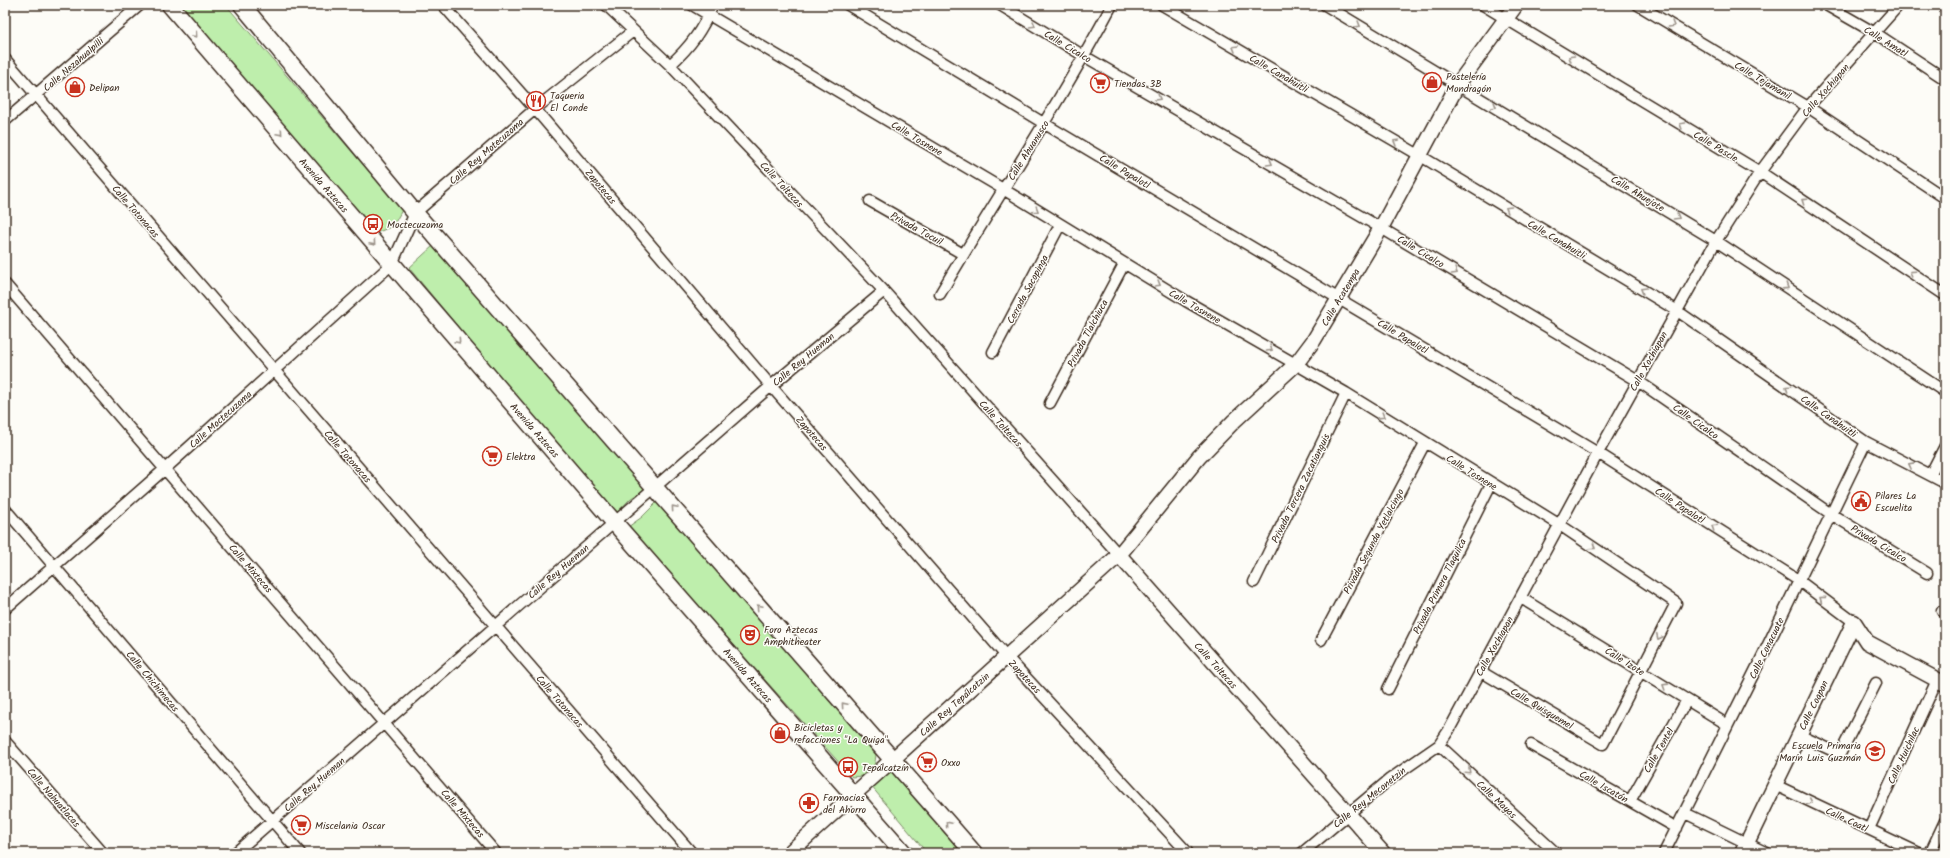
<svg xmlns="http://www.w3.org/2000/svg" width="1950" height="858" viewBox="0 0 1950 858" font-family="Kalam,sans-serif">
  <style>
    .green { fill: #beeeac; stroke: #7c8c65 }
    .lines { fill: none; stroke-linecap: round; stroke-linejoin: round }
    .street-casing { stroke: #3b2a1e; stroke-width: 13 }
    .secondary-casing { stroke: #3b2a1e; stroke-width: 17 }
    .primary-casing { stroke: #3b2a1e; stroke-width: 19 }
    .street { stroke: #fdfcf7; stroke-width: 10 }
    .secondary { stroke: #fdfcf7; stroke-width: 14 }
    .primary { stroke: #fdfcf7; stroke-width: 16 }
    .oneway { stroke: #9c938a }
    .labels { text-anchor: middle; stroke-width: 3; stroke-linejoin: round; paint-order: stroke }
    .street-label { font-size: 10px; fill: #3b2a1e; stroke: #fdfcf7 }
    .poi-label { font-size: 10px; fill: #3b2a1e; stroke: #fdfcf7; text-anchor: start }
  </style>
  <rect width="100%" height="100%" fill="#fdfcf7"/>
  <filter id="ink" filterUnits="userSpaceOnUse"><feTurbulence type="fractalNoise" baseFrequency=".025" numOctaves="2"/><feDisplacementMap in="SourceGraphic" scale="8" xChannelSelector="R" yChannelSelector="G"/><feConvolveMatrix kernelMatrix="1 2 1 2 8 2 1 2 1" color-interpolation-filters="sRGB"/></filter>
  <g filter="url(#ink)">
    <path class="green" d="M 180,5 L 226,5 L 402,210 L 393,226 L 376,233 Z
      M 434,245 L 645,489 L 630,499 L 615,515 L 409,268 Z
      M 657,502 L 876,755 L 873,775 L 852,777 L 628,527 L 642,517 Z
      M 886,766 L 962,853 L 927,853 L 871,786 Z"/>
    <g class="lines">
      <defs>
        <path id="street" d="M 443,5 L 535,109 L 771,386 L 1006,656 L 1188,853
          M 606,5 L 670,65 L 884,291 L 1119,555
          M 692,5 L 1003,189 L 1186,301 L 1346,393 L 1560,525 L 1676,603 L 1603,744 L 1480,671
          M 848,5 L 1045,124 L 1598,453 L 1798,580 L 1854,622
          M 1000,5 L 1084,56 L 1381,228 L 1638,381 L 1831,514 L 1927,573
          M 1162,5 L 1419,155 L 1676,310 L 1866,442 L 1945,483
          M 1325,5 L 1716,241 L 1945,392
          M 1483,5 L 1760,172 L 1945,295
          M 1638,5 L 1808,107 L 1945,198
          M 1826,5 L 1875,33 L 1945,79
          M 5,59 L 692,853
          M 670,65 C 691,46 702,30 713,5
          M 5,121 L 140,5
          M 870,201 L 963,254
          M 5,284 L 496,853
          M 940,294 C 997,197 1059,104 1112,5
          M 993,352 L 1060,225
          M 1050,403 L 1124,264
          M 1930,475 L 1945,446
          M 5,509 L 300,853
          M 1254,582 L 1346,393
          M 1521,598 L 1728,725
          M 5,609 L 166,468 L 392,264 L 415,213 L 535,109 L 633,31
          M 1942,611 L 1945,612
          M 1321,640 L 1425,443
          M 1388,689 L 1491,484
          M 1799,735 L 1840,754 L 1876,683
          M 5,741 L 103,853
          M 1439,745 L 1556,853
          M 1531,745 L 1677,828
          M 1775,785 L 1919,853
          M 1630,801 L 1687,700
          M 1685,813 L 1767,853
          M 1869,829 L 1937,680
          M 235,853 L 771,386 L 884,291
          M 1302,853 L 1390,779 L 1439,745 L 1449,730 L 1598,453 L 1716,241 L 1760,172 L 1808,107 L 1899,5
          M 1664,853 L 1762,657 L 1866,442
          M 1930,853 L 1945,821"/>
        <path id="secondary" d="M 1119,555 L 1383,853
          M 1854,622 L 1867,642 L 1945,684
          M 789,853 L 1119,555 L 1199,457 L 1234,421 L 1296,364 L 1314,340 L 1381,228 L 1458,84 L 1516,5
          M 1742,853 L 1854,622"/>
        <path id="primary" d="M 170,5 L 614,522 L 904,853
          M 242,5 L 415,213 L 974,853"/>
      </defs>
      <use href="#street" class="street-casing"/>
      <use href="#secondary" class="secondary-casing"/>
      <use href="#primary" class="primary-casing"/>
      <use href="#street" class="street"/>
      <use href="#secondary" class="secondary"/>
      <use href="#primary" class="primary"/>
    </g>
    <defs><path id="oneway-chevron" d="M-2-3.5L2.5 0L-2 3.5" fill="none" stroke-width="1.6" stroke-linecap="round" stroke-linejoin="round"/></defs>
    <g class="oneway">
      <use href="#oneway-chevron" transform="translate(1033 25) rotate(31)"/>
      <use href="#oneway-chevron" transform="translate(1358 25) rotate(31)"/>
      <use href="#oneway-chevron" transform="translate(1672 25) rotate(31)"/>
      <use href="#oneway-chevron" transform="translate(195 35) rotate(49)"/>
      <use href="#oneway-chevron" transform="translate(1235 48) rotate(-150)"/>
      <use href="#oneway-chevron" transform="translate(1571 58) rotate(-149)"/>
      <use href="#oneway-chevron" transform="translate(1158 98) rotate(30)"/>
      <use href="#oneway-chevron" transform="translate(1494 106) rotate(31)"/>
      <use href="#oneway-chevron" transform="translate(1682 125) rotate(-149)"/>
      <use href="#oneway-chevron" transform="translate(280 133) rotate(49)"/>
      <use href="#oneway-chevron" transform="translate(1396 142) rotate(-150)"/>
      <use href="#oneway-chevron" transform="translate(1270 163) rotate(30)"/>
      <use href="#oneway-chevron" transform="translate(1804 201) rotate(-146)"/>
      <use href="#oneway-chevron" transform="translate(1508 209) rotate(-149)"/>
      <use href="#oneway-chevron" transform="translate(1036 210) rotate(32)"/>
      <use href="#oneway-chevron" transform="translate(1677 217) rotate(31)"/>
      <use href="#oneway-chevron" transform="translate(373 243) rotate(49)"/>
      <use href="#oneway-chevron" transform="translate(1455 272) rotate(31)"/>
      <use href="#oneway-chevron" transform="translate(1912 273) rotate(-146)"/>
      <use href="#oneway-chevron" transform="translate(1158 284) rotate(31)"/>
      <use href="#oneway-chevron" transform="translate(1786 287) rotate(33)"/>
      <use href="#oneway-chevron" transform="translate(1643 290) rotate(-149)"/>
      <use href="#oneway-chevron" transform="translate(458 341) rotate(49)"/>
      <use href="#oneway-chevron" transform="translate(1270 349) rotate(30)"/>
      <use href="#oneway-chevron" transform="translate(1788 388) rotate(-145)"/>
      <use href="#oneway-chevron" transform="translate(1382 416) rotate(32)"/>
      <use href="#oneway-chevron" transform="translate(1911 465) rotate(-152)"/>
      <use href="#oneway-chevron" transform="translate(674 508) rotate(-131)"/>
      <use href="#oneway-chevron" transform="translate(1714 527) rotate(-147)"/>
      <use href="#oneway-chevron" transform="translate(1593 547) rotate(34)"/>
      <use href="#oneway-chevron" transform="translate(1822 599) rotate(-143)"/>
      <use href="#oneway-chevron" transform="translate(759 607) rotate(-131)"/>
      <use href="#oneway-chevron" transform="translate(1659 637) rotate(116)"/>
      <use href="#oneway-chevron" transform="translate(1665 686) rotate(-148)"/>
      <use href="#oneway-chevron" transform="translate(844 705) rotate(-131)"/>
      <use href="#oneway-chevron" transform="translate(1468 771) rotate(43)"/>
      <use href="#oneway-chevron" transform="translate(1810 802) rotate(25)"/>
      <use href="#oneway-chevron" transform="translate(948 824) rotate(-131)"/>
    </g>
  </g>
  <defs>
    <symbol id="shop-ring" viewBox="-11 -11 22 22"><circle r="9.5" fill="#fdfcf7" stroke="#c8321e" stroke-width="1.5"/><path d="M-5-2.5h2.3a2.7 3.5 0 0 1 5.4 0H5L5.5 6h-11ZM-1.5-2.5h3a1.5 2.3 0 0 0-3 0Z" fill="#c8321e"/></symbol>
    <symbol id="supermarket-ring" viewBox="-11 -11 22 22"><circle r="9.5" fill="#fdfcf7" stroke="#c8321e" stroke-width="1.5"/><path d="M-6-5.5h2.5l.6 2H6L4.5 2H-2.5L-4.4-4H-6ZM-1.5 3.2a1.3 1.3 0 1 0 .1 0ZM3 3.2a1.3 1.3 0 1 0 .1 0Z" fill="#c8321e"/></symbol>
    <symbol id="restaurant-ring" viewBox="-11 -11 22 22"><circle r="9.5" fill="#fdfcf7" stroke="#c8321e" stroke-width="1.5"/><path d="M-5-6h1v4h1v-4h1v4h1v-4h1v5L-1.5 .5V6h-2V.5L-5-1ZM5-6V6H3V1.5H1.5Q1.5-4 5-6Z" fill="#c8321e"/></symbol>
    <symbol id="bus-ring" viewBox="-11 -11 22 22"><circle r="9.5" fill="#fdfcf7" stroke="#c8321e" stroke-width="1.5"/><path d="M-5-6H5V4H4V6H2V4H-2V6H-4V4H-5ZM-3.5-4V0h7V-4ZM-3.5 1.2v1.5H-2V1.2ZM2 1.2v1.5H3.5V1.2Z" fill="#c8321e"/></symbol>
    <symbol id="civic-ring" viewBox="-11 -11 22 22"><circle r="9.5" fill="#fdfcf7" stroke="#c8321e" stroke-width="1.5"/><path d="M-.6-6.5H3V-4.5H.6V-3L4-1V1h2V6H-6V1h2V-1L-.6-3ZM-1.2 2.5V6h2.4V2.5Z" fill="#c8321e"/></symbol>
    <symbol id="theatre-ring" viewBox="-11 -11 22 22"><circle r="9.5" fill="#fdfcf7" stroke="#c8321e" stroke-width="1.5"/><path d="M-5-5.5Q0-4 5-5.5V0Q5 5 0 6Q-5 5-5 0ZM-3.3-2.5H-1v1.5H-3.3ZM1-2.5H3.3v1.5H1ZM-2.8 1Q0 5.5 2.8 1Z" fill="#c8321e"/></symbol>
    <symbol id="school-ring" viewBox="-11 -11 22 22"><circle r="9.5" fill="#fdfcf7" stroke="#c8321e" stroke-width="1.5"/><path d="M0-5L7-2L0 1L-7-2ZM-4 1L0 2.5L4 1V4Q0 6-4 4Z" fill="#c8321e"/></symbol>
    <symbol id="pharmacy-ring" viewBox="-11 -11 22 22"><circle r="9.5" fill="#fdfcf7" stroke="#c8321e" stroke-width="1.5"/><path d="M-2-6h4v4h4v4h-4v4h-4v-4h-4v-4h4Z" fill="#c8321e"/></symbol>
  </defs>
  <g fill-rule="evenodd">
    <use href="#shop-ring" x="1421" y="71" width="22" height="22"/>
    <use href="#supermarket-ring" x="1089" y="72" width="22" height="22"/>
    <use href="#shop-ring" x="64" y="76" width="22" height="22"/>
    <use href="#restaurant-ring" x="525" y="90" width="22" height="22"/>
    <use href="#bus-ring" x="362" y="213" width="22" height="22"/>
    <use href="#supermarket-ring" x="481" y="445" width="22" height="22"/>
    <use href="#civic-ring" x="1850" y="490" width="22" height="22"/>
    <use href="#theatre-ring" x="739" y="624" width="22" height="22"/>
    <use href="#shop-ring" x="769" y="722" width="22" height="22"/>
    <use href="#school-ring" x="1864" y="740" width="22" height="22"/>
    <use href="#supermarket-ring" x="916" y="751" width="22" height="22"/>
    <use href="#bus-ring" x="837" y="756" width="22" height="22"/>
    <use href="#pharmacy-ring" x="798" y="792" width="22" height="22"/>
    <use href="#supermarket-ring" x="290" y="814" width="22" height="22"/>
  </g>
  <g class="labels">
    <g class="street-label">
      <text transform="translate(1886 41) rotate(32)" y="4">Calle Amatl</text>
      <text transform="translate(1068 46) rotate(31)" y="4">Calle Cicalco</text>
      <text transform="translate(73 64) rotate(-41)" y="4">Calle Nezahualpilli</text>
      <text transform="translate(1279 73) rotate(30)" y="4">Calle Canahuitli</text>
      <text transform="translate(1763 80) rotate(31)" y="4">Calle Tejamanil</text>
      <text transform="translate(1825 90) rotate(-49)" y="4">Calle Xochiapan</text>
      <text transform="translate(917 138) rotate(31)" y="4">Calle Tosnene</text>
      <text transform="translate(1716 146) rotate(31)" y="4">Calle Pascle</text>
      <text transform="translate(1028 150) rotate(-58)" y="4">Calle Ahuanusco</text>
      <text transform="translate(486 151) rotate(-41)" y="4">Calle Rey Motecuzoma</text>
      <text transform="translate(1125 171) rotate(31)" y="4">Calle Papalotl</text>
      <text transform="translate(782 184) rotate(47)" y="4">Calle Toltecas</text>
      <text transform="translate(324 185) rotate(49)" y="4">Avenida Aztecas</text>
      <text transform="translate(601 186) rotate(50)" y="4">Zapotecas</text>
      <text transform="translate(1638 193) rotate(31)" y="4">Calle Ahuejote</text>
      <text transform="translate(136 211) rotate(49)" y="4">Calle Totonacas</text>
      <text transform="translate(917 228) rotate(29)" y="4">Privada Tocuil</text>
      <text transform="translate(1557 239) rotate(31)" y="4">Calle Canahuitli</text>
      <text transform="translate(1421 251) rotate(31)" y="4">Calle Cicalco</text>
      <text transform="translate(1027 289) rotate(-62)" y="4">Cerrada Sacopinga</text>
      <text transform="translate(1340 297) rotate(-59)" y="4">Calle Acatempa</text>
      <text transform="translate(1195 306) rotate(30)" y="4">Calle Tosnene</text>
      <text transform="translate(1087 333) rotate(-62)" y="4">Privada Tlalchiuca</text>
      <text transform="translate(1403 336) rotate(31)" y="4">Calle Papalotl</text>
      <text transform="translate(803 359) rotate(-40)" y="4">Calle Rey Hueman</text>
      <text transform="translate(1648 361) rotate(-61)" y="4">Calle Xochiapan</text>
      <text transform="translate(1829 416) rotate(35)" y="4">Calle Canahuitli</text>
      <text transform="translate(220 419) rotate(-42)" y="4">Calle Moctecuzoma</text>
      <text transform="translate(1696 421) rotate(35)" y="4">Calle Cicalco</text>
      <text transform="translate(1001 423) rotate(48)" y="4">Calle Toltecas</text>
      <text transform="translate(535 430) rotate(49)" y="4">Avenida Aztecas</text>
      <text transform="translate(812 433) rotate(49)" y="4">Zapotecas</text>
      <text transform="translate(348 456) rotate(49)" y="4">Calle Totonacas</text>
      <text transform="translate(1472 472) rotate(32)" y="4">Calle Tosnene</text>
      <text transform="translate(1300 488) rotate(-64)" y="4">Privada Tercera Zacatianguis</text>
      <text transform="translate(1680 505) rotate(33)" y="4">Calle Papalotl</text>
      <text transform="translate(1373 541) rotate(-62)" y="4">Privada Segunda Yetlalcingo</text>
      <text transform="translate(1879 543) rotate(31)" y="4">Privada Cicalco</text>
      <text transform="translate(251 568) rotate(49)" y="4">Calle Mixtecas</text>
      <text transform="translate(558 571) rotate(-41)" y="4">Calle Rey Hueman</text>
      <text transform="translate(1439 586) rotate(-63)" y="4">Privada Primera Tlaquilca</text>
      <text transform="translate(1494 646) rotate(-61)" y="4">Calle Xochiapan</text>
      <text transform="translate(1766 648) rotate(-64)" y="4">Calle Conacuate</text>
      <text transform="translate(1625 661) rotate(32)" y="4">Calle Izote</text>
      <text transform="translate(1216 665) rotate(48)" y="4">Calle Toltecas</text>
      <text transform="translate(748 675) rotate(49)" y="4">Avenida Aztecas</text>
      <text transform="translate(1025 676) rotate(47)" y="4">Zapotecas</text>
      <text transform="translate(153 681) rotate(50)" y="4">Calle Chichimecas</text>
      <text transform="translate(560 701) rotate(49)" y="4">Calle Totonacas</text>
      <text transform="translate(954 704) rotate(-42)" y="4">Calle Rey Tepálcatzin</text>
      <text transform="translate(1813 705) rotate(-64)" y="4">Calle Coapan</text>
      <text transform="translate(1542 708) rotate(31)" y="4">Calle Quisquemel</text>
      <text transform="translate(1658 750) rotate(-60)" y="4">Calle Tentel</text>
      <text transform="translate(1903 755) rotate(-65)" y="4">Calle Huichilac</text>
      <text transform="translate(314 784) rotate(-41)" y="4">Calle Rey Hueman</text>
      <text transform="translate(1604 786) rotate(30)" y="4">Calle Iscatón</text>
      <text transform="translate(54 797) rotate(49)" y="4">Calle Nahuatlacas</text>
      <text transform="translate(1369 797) rotate(-39)" y="4">Calle Rey Meconetzin</text>
      <text transform="translate(1497 799) rotate(43)" y="4">Calle Mayas</text>
      <text transform="translate(463 813) rotate(49)" y="4">Calle Mixtecas</text>
      <text transform="translate(1847 819) rotate(25)" y="4">Calle Coatl</text>
    </g>
    <g class="poi-label">
      <text x="1446" y="80">Pastelería<tspan x="1446" dy="12">Mondragón</tspan></text>
      <text x="1114" y="87">Tiendas 3B</text>
      <text x="89" y="91">Delipan</text>
      <text x="550" y="99">Taqueria<tspan x="550" dy="12">El Conde</tspan></text>
      <text x="387" y="228">Moctecuzoma</text>
      <text x="506" y="460">Elektra</text>
      <text x="1875" y="499">Pilares La<tspan x="1875" dy="12">Escuelita</tspan></text>
      <text x="764" y="633">Foro Aztecas<tspan x="764" dy="12">Amphitheater</tspan></text>
      <text x="794" y="731">Bicicletas y<tspan x="794" dy="12">refacciones "La Quiga"</tspan></text>
      <text x="1861" y="749" text-anchor="end">Escuela Primaria<tspan x="1861" dy="12">Marín Luis Guzmán</tspan></text>
      <text x="941" y="766">Oxxo</text>
      <text x="862" y="771">Tepálcatzín</text>
      <text x="823" y="801">Farmacias<tspan x="823" dy="12">del Ahorro</tspan></text>
      <text x="315" y="829">Miscelania Oscar</text>
    </g>
  </g>
  <rect width="1950" height="858" fill="none" stroke="#fdfcf7" stroke-width="20"/>
  <rect x="10" y="10" width="1930" height="838" fill="none" stroke="#3b2a1e" stroke-width="1.5" filter="url(#ink)"/>
</svg>
